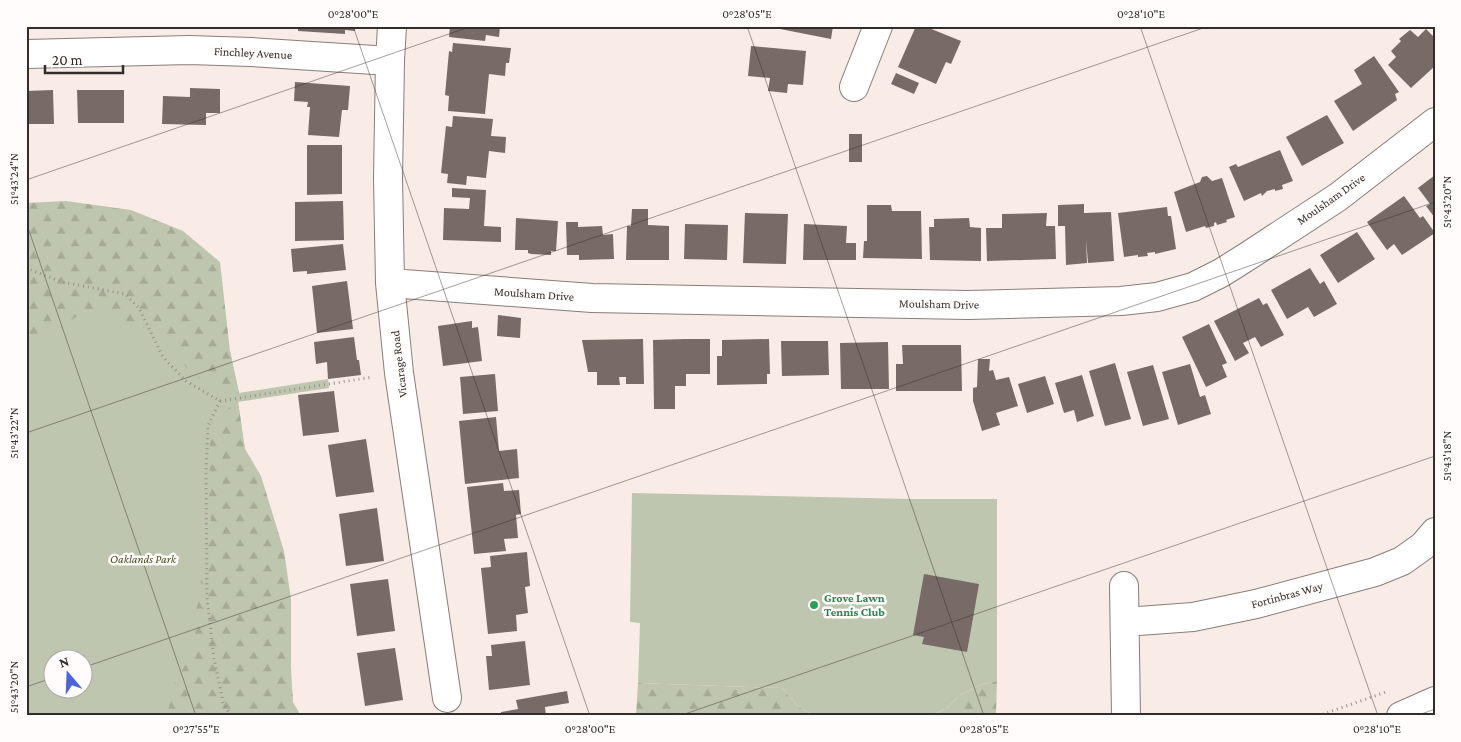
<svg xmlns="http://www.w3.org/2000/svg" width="1461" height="742" viewBox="0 0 1461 742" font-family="'Crimson Pro',serif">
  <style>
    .green { fill: #bfc6af; fill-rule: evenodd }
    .forest { fill: url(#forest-firs) }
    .building { fill: #776a67 }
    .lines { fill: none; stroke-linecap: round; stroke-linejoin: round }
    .minor-casing { stroke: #897d78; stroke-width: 30 }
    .major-casing { stroke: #897d78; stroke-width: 30 }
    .path { stroke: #988f8b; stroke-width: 3; stroke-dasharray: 1 4; stroke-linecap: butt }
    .minor { stroke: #fff; stroke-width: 28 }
    .major { stroke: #fff; stroke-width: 28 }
    .ticks { fill: none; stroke: #322d2b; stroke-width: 1; stroke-opacity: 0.45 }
    .leisure-dot { fill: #2e9e5b; stroke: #fffcfb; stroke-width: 2 }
    .labels { text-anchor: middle; stroke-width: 5; stroke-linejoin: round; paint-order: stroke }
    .street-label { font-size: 12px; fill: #322d2b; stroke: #fffcfb }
    .park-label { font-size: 12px; font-style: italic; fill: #46511e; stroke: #fffcfb }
    .leisure-label { font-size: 12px; font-weight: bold; fill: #27864d; stroke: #fffcfb; text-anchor: start }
    .neatline { fill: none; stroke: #322d2b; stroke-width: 2 }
    .ticks-label { font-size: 12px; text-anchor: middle; fill: #322d2b }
  </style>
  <defs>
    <pattern id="forest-firs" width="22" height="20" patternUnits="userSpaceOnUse" patternTransform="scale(1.25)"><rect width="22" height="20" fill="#bfc6af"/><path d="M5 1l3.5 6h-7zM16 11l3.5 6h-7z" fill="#a5aa97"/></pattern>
  </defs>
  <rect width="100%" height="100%" fill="#f9ece6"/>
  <path class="green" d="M 26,254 L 230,351 L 239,393 L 328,379 L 329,388 L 238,402 L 282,716 L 26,716 ZM 52,660 L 82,660 L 82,690 L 52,690 Z
    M 632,493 L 913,499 L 997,499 L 997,681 L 983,684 L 960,695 L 947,708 L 930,716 L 814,716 L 798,706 L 782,688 L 638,683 L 640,623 L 630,622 Z"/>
  <path class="forest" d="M 66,201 L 131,210 L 183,231 L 220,262 L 230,351 L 239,393 C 217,394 188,373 176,355 C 174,351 173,345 171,340 C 168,336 163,332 160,329 L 123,326 L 105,314 L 80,314 L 62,327 L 40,338 L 26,340 L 26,203 Z
    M 238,401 L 245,449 L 261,476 L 284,551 L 291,599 L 291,668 L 293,702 L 301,716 L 168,716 L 169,705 L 175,682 L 187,662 L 195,638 L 195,613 L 200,596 L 202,561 L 209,543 L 211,520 L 209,499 L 210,441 L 218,422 L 224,412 Z
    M 997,681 L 996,716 L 930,716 L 947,708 L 960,695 L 983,684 Z
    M 638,683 L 782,688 L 798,706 L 814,716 L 636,716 Z"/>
  <path class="building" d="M 298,26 L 355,26 L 355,31 L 345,30 L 345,34 L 298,31 Z
    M 450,26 L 500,26 L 499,37 L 486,35 L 485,41 L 449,37 Z
    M 776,26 L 833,26 L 831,39 L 775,28 Z
    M 916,26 L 924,26 L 961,41 L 951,64 L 946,62 L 936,84 L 898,67 Z
    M 1426,29 L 1435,38 L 1435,66 L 1411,88 L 1388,65 L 1396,57 L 1391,51 L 1401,41 L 1399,39 L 1410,30 L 1418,37 Z
    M 453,43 L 511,48 L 509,63 L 506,63 L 505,76 L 489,74 L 485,114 L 448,111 L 449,96 L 445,95 L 449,51 L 452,52 Z
    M 751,46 L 806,51 L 803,85 L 788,84 L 787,93 L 768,91 L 770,78 L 748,76 Z
    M 1374,56 L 1399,92 L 1395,94 L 1397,100 L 1353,131 L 1334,101 L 1362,84 L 1354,70 Z
    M 896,73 L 919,83 L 914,94 L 891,84 Z
    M 295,82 L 350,86 L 348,110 L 342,110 L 339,137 L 308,135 L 310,107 L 307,107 L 308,102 L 294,101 Z
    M 190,88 L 220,89 L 220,113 L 206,113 L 206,125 L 162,124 L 163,96 L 190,97 Z
    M 53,90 L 54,124 L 26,124 L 26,91 Z
    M 77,90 L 124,90 L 124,123 L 78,123 Z
    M 1327,115 L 1344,143 L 1302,166 L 1286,137 Z
    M 453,116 L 493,119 L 491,136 L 506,137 L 505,153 L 489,151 L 486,178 L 467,176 L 466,185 L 447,183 L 448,174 L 441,173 L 446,126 L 452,127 Z
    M 849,134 L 862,134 L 862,162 L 849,162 Z
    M 307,145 L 342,145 L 342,194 L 307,195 Z
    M 1280,150 L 1293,181 L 1282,185 L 1283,189 L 1275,191 L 1275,189 L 1267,191 L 1262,196 L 1261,193 L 1244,201 L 1229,167 L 1236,164 L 1238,167 Z
    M 1435,175 L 1435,218 L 1426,206 L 1430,204 L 1418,188 Z
    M 1207,176 L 1212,181 L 1222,178 L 1235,217 L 1226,220 L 1227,222 L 1217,225 L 1216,222 L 1214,223 L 1214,226 L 1206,228 L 1205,226 L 1186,232 L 1174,192 L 1200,182 L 1202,177 Z
    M 452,188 L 486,190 L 484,226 L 501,227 L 501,242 L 443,240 L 444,208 L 469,209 L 470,198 L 452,197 Z
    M 1404,196 L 1420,218 L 1423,216 L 1435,233 L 1402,255 L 1394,244 L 1387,250 L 1367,222 Z
    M 343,201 L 344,240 L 295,241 L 295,202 Z
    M 1084,204 L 1084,213 L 1111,212 L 1114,261 L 1088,263 L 1086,240 L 1087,263 L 1066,265 L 1065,226 L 1058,226 L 1058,205 Z
    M 867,205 L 891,205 L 892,211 L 921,211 L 922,259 L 863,258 L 864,241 L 867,241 Z
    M 1167,207 L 1168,216 L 1171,216 L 1176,249 L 1155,254 L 1155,252 L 1147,253 L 1148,256 L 1138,257 L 1138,255 L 1124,257 L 1118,213 Z
    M 632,209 L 648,209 L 648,225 L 669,226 L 669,260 L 626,260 L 627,226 L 631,226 Z
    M 745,213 L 788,214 L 786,264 L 743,263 Z
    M 1047,213 L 1046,226 L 1055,226 L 1056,259 L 987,261 L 986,228 L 1002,228 L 1002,214 Z
    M 516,218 L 558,221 L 556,251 L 551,251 L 551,255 L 531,254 L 528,253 L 528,250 L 515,250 Z
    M 969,218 L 970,227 L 981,228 L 981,261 L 930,260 L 929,227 L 934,227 L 934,219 Z
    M 566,222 L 578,222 L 578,227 L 602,226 L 603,235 L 613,234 L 614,259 L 579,260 L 579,255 L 567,255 Z
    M 685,224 L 728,225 L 727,260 L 684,259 Z
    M 804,224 L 847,226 L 846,243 L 856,243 L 856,260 L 803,260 Z
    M 1357,232 L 1375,259 L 1338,283 L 1320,255 Z
    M 343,244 L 346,270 L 307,274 L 307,271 L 293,272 L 291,249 Z
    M 1310,268 L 1320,284 L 1324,281 L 1337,304 L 1314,317 L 1308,307 L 1287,319 L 1271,290 Z
    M 347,281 L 353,329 L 317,333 L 312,286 Z
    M 1259,298 L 1263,305 L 1267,303 L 1284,335 L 1261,347 L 1255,337 L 1243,343 L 1249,353 L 1235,361 L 1214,321 Z
    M 498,315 L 521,318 L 520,338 L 497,336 Z
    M 472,321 L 472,328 L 478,327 L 482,361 L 443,366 L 438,326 Z
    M 1209,324 L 1227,363 L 1222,365 L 1227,377 L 1206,387 L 1182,337 Z
    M 354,337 L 357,360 L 359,360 L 361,375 L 328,379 L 327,362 L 316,364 L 314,342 Z
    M 643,339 L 644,384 L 626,384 L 626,377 L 619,377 L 620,385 L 597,385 L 597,372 L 588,372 L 582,340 Z
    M 685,339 L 710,339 L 710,374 L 686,374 L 686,386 L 675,386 L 675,409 L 654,409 L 653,340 Z
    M 769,339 L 770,374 L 767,374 L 767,384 L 717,385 L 717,356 L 722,356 L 722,340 Z
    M 781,341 L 828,341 L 829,375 L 782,376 Z
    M 888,342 L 889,389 L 841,389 L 840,343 Z
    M 902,345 L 961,345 L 962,391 L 896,391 L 896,364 L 903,364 Z
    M 978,359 L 990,359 L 989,371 L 993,370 L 996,380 L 1009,377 L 1018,406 L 996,413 L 1000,425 L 982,431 L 973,401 L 973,388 L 977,387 Z
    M 1115,363 L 1131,419 L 1105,426 L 1089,371 Z
    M 1190,364 L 1200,397 L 1205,395 L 1211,414 L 1178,425 L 1162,372 Z
    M 1153,365 L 1169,419 L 1143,426 L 1127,372 Z
    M 495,374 L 498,411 L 463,414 L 460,377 Z
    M 1082,375 L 1094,416 L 1077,422 L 1074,410 L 1064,413 L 1055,383 Z
    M 1045,376 L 1054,404 L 1027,413 L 1018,384 Z
    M 334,391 L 339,432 L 303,436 L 298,395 Z
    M 496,417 L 499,451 L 517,449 L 519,478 L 465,484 L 459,421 Z
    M 366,439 L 374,492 L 336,497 L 328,445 Z
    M 503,483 L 504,491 L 519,490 L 521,514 L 516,515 L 518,538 L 504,539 L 506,551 L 474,554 L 467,487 Z
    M 377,508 L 384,561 L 346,566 L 339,514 Z
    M 527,552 L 530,586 L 525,587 L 528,613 L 516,615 L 517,631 L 488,634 L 481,568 L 491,567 L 490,556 Z
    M 924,574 L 979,584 L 967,652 L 922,644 L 924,637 L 913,635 Z
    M 388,579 L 395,631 L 357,636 L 350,584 Z
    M 525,641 L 530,685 L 489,690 L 486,656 L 492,656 L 491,645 Z
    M 395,648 L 403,700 L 365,706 L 357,653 Z
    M 567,691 L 569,703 L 545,707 L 546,716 L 501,716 L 501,712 L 518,709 L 516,700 Z"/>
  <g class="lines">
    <defs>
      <path id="minor" d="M 392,26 L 390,61 L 388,178 L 390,283 L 399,373 L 447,698
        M 26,54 L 189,50 L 251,52 L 390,61
        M 854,87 L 878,26
        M 390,283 L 592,298 L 968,305 L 1121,301 L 1157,297 L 1193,287 L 1221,273 L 1248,256 L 1338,197 L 1435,122
        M 1124,586 L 1126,716
        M 1125,622 L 1193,617 L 1256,604 L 1375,572 L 1402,561 L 1423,546 L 1435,532"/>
      <path id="major" d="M 1401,716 L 1435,701"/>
    </defs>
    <use href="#minor" class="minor-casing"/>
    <use href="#major" class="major-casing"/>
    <path class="path" d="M 26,268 L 62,282 L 125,294 L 139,308 L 163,357 L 186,381 L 220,401 L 373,377
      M 220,401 L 208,426 L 206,472 L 207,598 L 214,658 L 223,702 L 231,716
      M 1318,716 L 1386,692"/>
    <use href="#minor" class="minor"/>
    <use href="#major" class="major"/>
  </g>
  <path class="ticks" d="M 353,26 L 590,716M 747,26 L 984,716M 1140,26 L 1378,716M 26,180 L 472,26M 26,222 L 196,716M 26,433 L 1209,26M 82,668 L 1435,202M 26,687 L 52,678M 679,716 L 1435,456M 1416,716 L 1435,709"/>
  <circle class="leisure-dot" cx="814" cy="605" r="5"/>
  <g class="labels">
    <g class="street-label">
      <text transform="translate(253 53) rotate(3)" y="4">Finchley Avenue</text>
      <text transform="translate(1331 199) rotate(-35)" y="4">Moulsham Drive</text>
      <text transform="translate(534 294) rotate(4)" y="4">Moulsham Drive</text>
      <text transform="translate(939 304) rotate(1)" y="4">Moulsham Drive</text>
      <text transform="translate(399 364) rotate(-97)" y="4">Vicarage Road</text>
      <text transform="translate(1287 595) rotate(-15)" y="4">Fortinbras Way</text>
    </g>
    <g class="park-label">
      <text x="143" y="563">Oaklands Park</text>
    </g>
    <g class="leisure-label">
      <text x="824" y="602">Grove Lawn<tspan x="824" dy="14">Tennis Club</tspan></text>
    </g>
  </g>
  <rect width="1461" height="742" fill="none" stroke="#fffcfb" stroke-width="55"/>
  <g transform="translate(68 674) rotate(341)"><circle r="24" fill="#fffcfb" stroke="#ada9a8"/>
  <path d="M0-4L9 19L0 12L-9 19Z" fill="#4b65d9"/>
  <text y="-8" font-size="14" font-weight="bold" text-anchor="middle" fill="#322d2b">N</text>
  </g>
  <path d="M45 65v8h78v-8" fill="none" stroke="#322d2b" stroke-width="2.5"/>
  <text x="52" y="65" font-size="15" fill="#322d2b" stroke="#fffcfb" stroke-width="4" paint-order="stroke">20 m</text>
  <rect x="28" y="28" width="1406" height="686" class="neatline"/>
  <g class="ticks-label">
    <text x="353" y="18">0°28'00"E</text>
    <text x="747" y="18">0°28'05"E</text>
    <text x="1141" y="18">0°28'10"E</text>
    <text transform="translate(14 179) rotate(-90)" y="4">51°43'24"N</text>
    <text transform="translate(1447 202) rotate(-90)" y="4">51°43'20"N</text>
    <text transform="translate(14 433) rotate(-90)" y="4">51°43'22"N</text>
    <text transform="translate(1447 456) rotate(-90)" y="4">51°43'18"N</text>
    <text transform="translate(14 687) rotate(-90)" y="4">51°43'20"N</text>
    <text x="196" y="733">0°27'55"E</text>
    <text x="590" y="733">0°28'00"E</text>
    <text x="984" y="733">0°28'05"E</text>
    <text x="1377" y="733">0°28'10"E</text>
  </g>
</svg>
